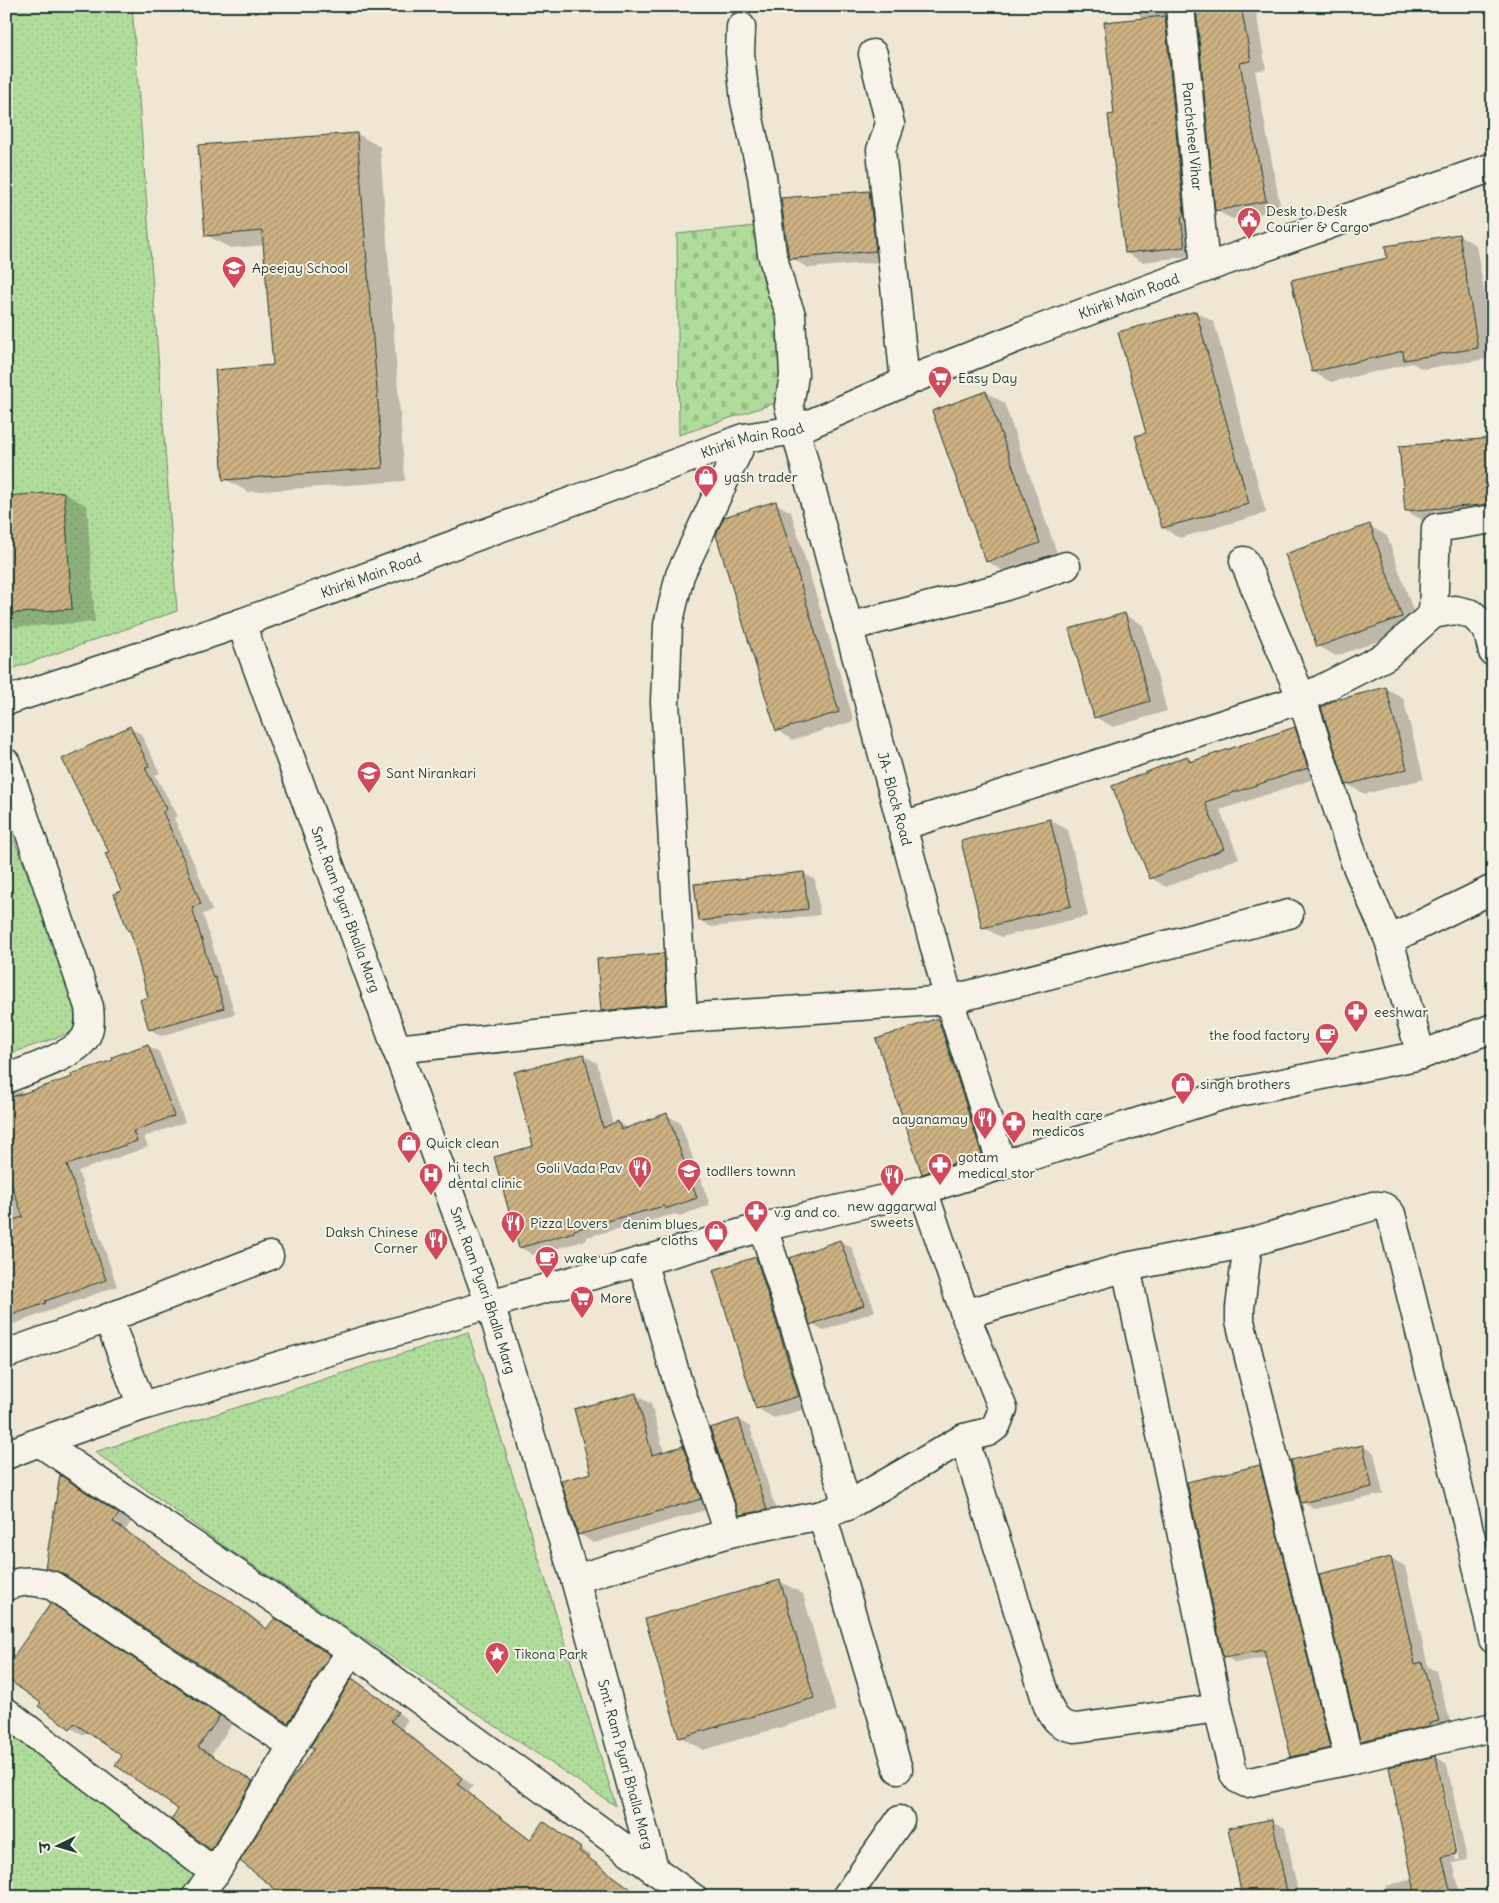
<svg xmlns="http://www.w3.org/2000/svg" width="1499" height="1903" viewBox="0 0 1499 1903" font-family="Delius,'Playpen Sans Deva',sans-serif">
  <style>
    .cemetery { fill: url(#cemetery-stones); stroke: #688c68 }
    .park { fill: url(#park-dots); stroke: #688c68 }
    .shadow { fill: #0003; fill-rule: evenodd }
    .building { fill: url(#building-hatch); stroke: #1f3d34 }
    .lines { fill: none; stroke-linecap: round; stroke-linejoin: round }
    .street-casing { stroke: #1f3d34; stroke-width: 31 }
    .secondary-casing { stroke: #1f3d34; stroke-width: 31 }
    .street { stroke: #f7f3e8; stroke-width: 28 }
    .secondary { stroke: #f7f3e8; stroke-width: 28 }
    .labels { text-anchor: middle; stroke-width: 4; stroke-linejoin: round; paint-order: stroke }
    .street-label { font-size: 14px; fill: #1f3d34; stroke: #f7f3e8 }
    .poi-label { font-size: 14px; fill: #1f3d34; stroke: #f7f3e8; text-anchor: start }
  </style>
  <defs>
    <pattern id="cemetery-stones" width="16" height="16" patternUnits="userSpaceOnUse" patternTransform="scale(1.25)"><rect width="16" height="16" fill="#b0dc9b"/><path d="M2 7V4a2 2 0 0 1 4 0v3zM10 15v-3a2 2 0 0 1 4 0v3z" fill="#97be86"/></pattern>
    <pattern id="park-dots" width="8" height="8" patternUnits="userSpaceOnUse" patternTransform="scale(1.25)"><rect width="8" height="8" fill="#b0dc9b"/><path d="M2 2h.1M6 6h.1" fill="none" stroke="#97be86" stroke-width="1.8" stroke-linecap="round"/></pattern>
    <pattern id="building-hatch" width="6" height="6" patternUnits="userSpaceOnUse" patternTransform="scale(1.25)"><rect width="6" height="6" fill="#ceb283"/><path d="M-1 1l2-2M0 6l6-6M5 7l2-2" fill="none" stroke="#a7926c"/></pattern>
  </defs>
  <rect width="100%" height="100%" fill="#efe6d4"/>
  <filter id="ink" filterUnits="userSpaceOnUse"><feTurbulence type="fractalNoise" baseFrequency=".02" numOctaves="2"/><feDisplacementMap in="SourceGraphic" scale="10" xChannelSelector="R" yChannelSelector="G"/><feConvolveMatrix kernelMatrix="1 2 1 2 8 2 1 2 1" color-interpolation-filters="sRGB"/></filter>
  <g filter="url(#ink)">
    <path class="cemetery" d="M 756,226 L 784,315 L 781,401 L 679,435 L 677,234 Z"/>
    <path class="park" d="M 6,6 L 132,6 L 177,611 L 6,671 Z
      M 6,819 L 87,1027 L 6,1055 Z
      M 468,1332 L 616,1806 L 221,1544 L 95,1452 L 267,1398 Z
      M 6,1728 L 233,1897 L 6,1897 Z"/>
    <path class="shadow" d="M 1135,6 L 1183,6 L 1200,255 L 1142,262 L 1126,253 L 1142,20 Z
      M 1197,6 L 1255,6 L 1266,69 L 1255,71 L 1281,210 L 1232,219 L 1216,210 Z
      M 357,134 L 380,147 L 405,481 L 248,492 L 225,479 L 274,366 L 265,245 L 230,248 L 206,235 L 199,146 Z
      M 869,192 L 887,202 L 893,261 L 808,268 L 791,258 L 782,200 Z
      M 1459,235 L 1476,245 L 1493,344 L 1493,358 L 1423,369 L 1412,363 L 1331,382 L 1313,372 L 1389,259 Z
      M 1196,312 L 1214,322 L 1266,513 L 1180,538 L 1163,528 Z
      M 986,392 L 1004,403 L 1057,553 L 1005,572 L 987,561 Z
      M 1493,441 L 1493,515 L 1424,521 L 1406,511 Z
      M 64,493 L 87,506 L 95,622 L 6,628 L 6,497 Z
      M 775,503 L 791,512 L 854,721 L 792,740 L 777,730 Z
      M 1370,526 L 1387,536 L 1419,627 L 1336,656 L 1318,646 Z
      M 1125,615 L 1143,625 L 1167,711 L 1113,727 L 1095,717 Z
      M 1386,688 L 1403,698 L 1424,779 L 1365,794 L 1347,784 Z
      M 130,728 L 141,734 L 160,773 L 155,775 L 178,816 L 174,818 L 199,875 L 212,911 L 203,914 L 224,984 L 226,985 L 235,1014 L 161,1036 L 150,1029 L 149,998 L 131,931 L 129,930 L 123,892 L 110,852 Z
      M 1295,729 L 1310,738 L 1323,776 L 1220,810 L 1239,858 L 1166,887 L 1151,878 L 1187,757 L 1195,762 Z
      M 1050,820 L 1068,830 L 1088,916 L 1001,937 L 983,927 Z
      M 804,873 L 815,880 L 820,915 L 712,927 L 700,921 Z
      M 663,954 L 675,961 L 678,1010 L 614,1017 L 603,1010 Z
      M 938,1019 L 956,1029 L 999,1165 L 941,1183 L 923,1173 Z
      M 147,1045 L 159,1052 L 185,1122 L 144,1137 L 148,1147 L 78,1171 L 117,1286 L 6,1327 L 6,1095 L 21,1091 L 26,1094 L 74,1078 Z
      M 583,1055 L 597,1063 L 613,1125 L 618,1122 L 629,1129 L 667,1115 L 680,1123 L 710,1205 L 680,1216 L 675,1214 L 587,1237 L 587,1240 L 533,1255 L 520,1247 L 534,1147 Z
      M 840,1241 L 852,1248 L 875,1311 L 823,1331 L 811,1324 Z
      M 756,1258 L 773,1268 L 816,1406 L 774,1418 L 757,1408 Z
      M 636,1395 L 651,1404 L 664,1452 L 683,1447 L 698,1456 L 716,1507 L 594,1543 L 579,1534 L 592,1473 Z
      M 739,1420 L 750,1427 L 778,1516 L 752,1521 L 740,1514 Z
      M 1363,1446 L 1374,1453 L 1383,1494 L 1314,1509 L 1302,1502 Z
      M 1259,1466 L 1271,1473 L 1341,1755 L 1304,1763 L 1292,1756 L 1267,1657 L 1236,1663 L 1224,1656 Z
      M 74,1484 L 131,1522 L 125,1530 L 215,1593 L 241,1608 L 268,1629 L 288,1627 L 342,1663 L 301,1730 L 73,1579 L 59,1575 L 46,1567 Z
      M 6,1549 L 15,1577 L 6,1579 Z
      M 1391,1558 L 1405,1566 L 1428,1667 L 1436,1671 L 1452,1728 L 1376,1749 L 1362,1741 Z
      M 779,1581 L 803,1594 L 836,1711 L 703,1750 L 680,1737 Z
      M 64,1613 L 232,1724 L 211,1755 L 265,1790 L 224,1856 L 211,1849 L 180,1809 L 123,1756 L 87,1731 L 84,1735 L 71,1728 L 42,1703 Z
      M 353,1679 L 364,1686 L 408,1720 L 402,1728 L 473,1786 L 468,1792 L 531,1840 L 544,1823 L 591,1856 L 589,1859 L 642,1897 L 287,1897 L 316,1749 Z
      M 1436,1757 L 1447,1764 L 1467,1860 L 1453,1863 L 1461,1897 L 1389,1897 L 1386,1886 L 1413,1879 ZM 1436,1765 L 1439,1765 L 1459,1860 L 1456,1860 Z
      M 1272,1821 L 1285,1828 L 1299,1897 L 1243,1897 Z"/>
    <path class="building" d="M 1196,6 L 1241,6 L 1251,61 L 1240,63 L 1266,201 L 1215,211 Z
      M 1165,16 L 1184,216 L 1181,217 L 1185,247 L 1125,253 L 1108,115 L 1114,114 L 1104,22 Z
      M 357,133 L 383,468 L 223,480 L 215,370 L 273,365 L 262,231 L 205,236 L 198,145 Z
      M 869,191 L 876,251 L 789,259 L 781,198 Z
      M 1459,234 L 1478,348 L 1404,360 L 1403,351 L 1312,372 L 1291,280 L 1387,258 L 1385,246 Z
      M 1196,311 L 1249,504 L 1162,528 L 1135,436 L 1146,433 L 1118,332 Z
      M 986,391 L 1040,543 L 986,562 L 932,411 Z
      M 1493,438 L 1493,504 L 1405,511 L 1399,446 Z
      M 64,492 L 72,609 L 6,614 L 6,496 Z
      M 776,501 L 839,712 L 776,731 L 716,535 L 724,517 Z
      M 1370,524 L 1402,617 L 1317,647 L 1285,554 Z
      M 1125,613 L 1150,701 L 1094,718 L 1069,629 Z
      M 1386,687 L 1407,769 L 1346,785 L 1321,707 L 1333,701 Z
      M 130,726 L 149,766 L 145,768 L 167,809 L 163,812 L 187,867 L 201,904 L 192,907 L 213,978 L 215,977 L 224,1008 L 149,1030 L 140,1000 L 148,997 L 130,930 L 128,931 L 114,894 L 121,891 L 105,853 L 109,852 L 62,759 Z
      M 1295,727 L 1308,768 L 1205,802 L 1224,849 L 1150,879 L 1112,786 L 1187,756 L 1190,762 Z
      M 1050,819 L 1071,906 L 982,928 L 961,841 Z
      M 804,872 L 808,909 L 699,921 L 694,884 Z
      M 664,953 L 667,1004 L 601,1011 L 597,959 Z
      M 938,1018 L 982,1155 L 922,1174 L 876,1039 Z
      M 148,1044 L 174,1116 L 133,1131 L 137,1141 L 67,1165 L 106,1280 L 45,1301 L 46,1303 L 6,1317 L 6,1222 L 23,1217 L 6,1169 L 6,1099 L 72,1077 L 71,1074 L 113,1060 L 112,1057 Z
      M 584,1054 L 603,1128 L 618,1121 L 621,1130 L 667,1113 L 697,1198 L 665,1209 L 664,1206 L 574,1230 L 574,1232 L 519,1248 L 494,1157 L 533,1146 L 514,1072 Z
      M 840,1240 L 864,1305 L 810,1325 L 789,1258 Z
      M 756,1257 L 799,1396 L 756,1409 L 713,1270 Z
      M 636,1393 L 652,1455 L 683,1446 L 701,1499 L 578,1535 L 561,1481 L 591,1473 L 574,1409 Z
      M 739,1419 L 767,1510 L 739,1515 L 710,1428 Z
      M 1363,1445 L 1372,1487 L 1301,1503 L 1291,1460 Z
      M 1260,1465 L 1330,1748 L 1291,1757 L 1264,1650 L 1223,1657 L 1187,1482 Z
      M 60,1475 L 119,1514 L 113,1522 L 202,1584 L 228,1599 L 266,1629 L 275,1618 L 330,1655 L 288,1723 L 62,1573 L 45,1568 Z
      M 1391,1557 L 1415,1664 L 1422,1662 L 1439,1721 L 1429,1723 L 1429,1726 L 1360,1741 L 1319,1574 Z
      M 780,1580 L 814,1698 L 679,1738 L 645,1619 Z
      M 51,1603 L 220,1716 L 198,1747 L 253,1781 L 211,1850 L 171,1820 L 178,1809 L 115,1765 L 122,1756 L 74,1723 L 70,1729 L 38,1706 L 41,1703 L 6,1678 L 6,1667 Z
      M 352,1678 L 398,1712 L 391,1721 L 462,1778 L 457,1784 L 530,1840 L 543,1821 L 581,1848 L 579,1851 L 642,1897 L 285,1897 L 240,1861 L 284,1789 L 314,1749 L 310,1747 Z
      M 1436,1756 L 1456,1854 L 1442,1857 L 1452,1897 L 1416,1897 L 1389,1767 Z
      M 1272,1819 L 1288,1897 L 1242,1897 L 1228,1828 Z"/>
    <g class="lines">
      <defs>
        <g id="street">
          <path id="s1" d="M 1180,6 L 1205,268"/>
          <path id="s2" d="M 741,27 L 740,53 L 745,101 L 762,176 L 772,254 L 782,291 L 791,315 L 794,376 L 789,406 L 949,1000 L 1002,1165"/>
          <path d="M 873,54 L 890,124 L 881,150 L 905,382"/>
          <path d="M 1244,561 L 1302,699 L 1355,862 L 1389,940 L 1421,1055"/>
          <path d="M 1433,614 L 1436,528 L 1493,519"/>
          <path id="s3" d="M 241,623 L 490,1304 L 575,1579 L 654,1868"/>
          <path d="M 848,627 L 1000,588 L 1066,566"/>
          <path d="M 6,763 L 89,1007 C 90,1018 91,1029 85,1038 C 74,1056 27,1070 6,1079"/>
          <path d="M 902,826 L 1302,699 L 1386,656 L 1433,614 L 1455,610 L 1472,614 L 1487,629 L 1493,652"/>
          <path d="M 1389,940 L 1493,889"/>
          <path d="M 683,1018 L 665,702 L 668,625 L 680,575 L 744,438"/>
          <path d="M 396,1049 L 683,1018 L 949,1000 L 1289,914"/>
          <path d="M 763,1227 L 802,1350 L 847,1506"/>
          <path d="M 1248,1243 L 1240,1308 L 1240,1321 L 1349,1760 L 1493,1727"/>
          <path d="M 642,1261 L 678,1383 L 729,1533"/>
          <path d="M 965,1314 L 1126,1267 L 1248,1243 L 1373,1206 C 1382,1205 1386,1207 1391,1214 L 1470,1534 L 1493,1639"/>
          <path d="M 108,1318 L 269,1256"/>
          <path d="M 6,1354 L 108,1318 L 142,1406"/>
          <path d="M 964,1438 L 1048,1706 C 1055,1720 1060,1726 1076,1728 L 1218,1708 L 1126,1267"/>
          <path d="M 39,1442 L 351,1650 L 692,1897"/>
          <path d="M 6,1455 L 39,1442 L 142,1406 L 490,1304 L 763,1227 L 923,1190 L 1224,1095 L 1421,1055 L 1493,1028"/>
          <path d="M 822,1515 L 898,1769"/>
          <path d="M 575,1579 L 729,1533 L 822,1515 L 847,1506 L 964,1438 L 988,1432 L 996,1426 L 1003,1409 L 965,1314 L 923,1190"/>
          <path d="M 6,1586 C 25,1580 33,1580 53,1586 L 292,1745"/>
          <path d="M 1218,1708 L 1233,1772 L 1238,1779 L 1246,1783 L 1349,1760"/>
          <path d="M 6,1712 L 215,1873"/>
          <path d="M 196,1897 L 215,1873 L 351,1650"/>
          <path d="M 846,1897 L 900,1820"/>
        </g>
        <g id="secondary">
          <path id="s4" d="M 6,701 L 241,623 L 744,438 L 796,430 L 905,382 L 1029,333 L 1205,268 L 1493,167"/>
        </g>
      </defs>
      <use href="#street" class="street-casing"/>
      <use href="#secondary" class="secondary-casing"/>
      <use href="#street" class="street"/>
      <use href="#secondary" class="secondary"/>
    </g>
  </g>
  <defs>
    <symbol id="civic-pin" viewBox="-11 -11 22 30"><path d="M0 17L-7.5 6A9.5 9.5 0 1 1 7.5 6Z" fill="#d1495b" stroke="#f7f3e8"/><path d="M-.6-6.5H3V-4.5H.6V-3L4-1V1h2V6H-6V1h2V-1L-.6-3ZM-1.2 2.5V6h2.4V2.5Z" fill="#fff"/></symbol>
    <symbol id="school-pin" viewBox="-11 -11 22 30"><path d="M0 17L-7.5 6A9.5 9.5 0 1 1 7.5 6Z" fill="#d1495b" stroke="#f7f3e8"/><path d="M0-5L7-2L0 1L-7-2ZM-4 1L0 2.5L4 1V4Q0 6-4 4Z" fill="#fff"/></symbol>
    <symbol id="supermarket-pin" viewBox="-11 -11 22 30"><path d="M0 17L-7.5 6A9.5 9.5 0 1 1 7.5 6Z" fill="#d1495b" stroke="#f7f3e8"/><path d="M-6-5.5h2.5l.6 2H6L4.5 2H-2.5L-4.4-4H-6ZM-1.5 3.2a1.3 1.3 0 1 0 .1 0ZM3 3.2a1.3 1.3 0 1 0 .1 0Z" fill="#fff"/></symbol>
    <symbol id="shop-pin" viewBox="-11 -11 22 30"><path d="M0 17L-7.5 6A9.5 9.5 0 1 1 7.5 6Z" fill="#d1495b" stroke="#f7f3e8"/><path d="M-5-2.5h2.3a2.7 3.5 0 0 1 5.4 0H5L5.5 6h-11ZM-1.5-2.5h3a1.5 2.3 0 0 0-3 0Z" fill="#fff"/></symbol>
    <symbol id="pharmacy-pin" viewBox="-11 -11 22 30"><path d="M0 17L-7.5 6A9.5 9.5 0 1 1 7.5 6Z" fill="#d1495b" stroke="#f7f3e8"/><path d="M-2-6h4v4h4v4h-4v4h-4v-4h-4v-4h4Z" fill="#fff"/></symbol>
    <symbol id="cafe-pin" viewBox="-11 -11 22 30"><path d="M0 17L-7.5 6A9.5 9.5 0 1 1 7.5 6Z" fill="#d1495b" stroke="#f7f3e8"/><path d="M-5.5-4.5H6V0H3Q3 3.5 0 3.5H-2.5Q-5.5 3.5-5.5 0ZM3-3.2v2h1.7v-2ZM-6 4.5H4V6H-6Z" fill="#fff"/></symbol>
    <symbol id="restaurant-pin" viewBox="-11 -11 22 30"><path d="M0 17L-7.5 6A9.5 9.5 0 1 1 7.5 6Z" fill="#d1495b" stroke="#f7f3e8"/><path d="M-5-6h1v4h1v-4h1v4h1v-4h1v5L-1.5 .5V6h-2V.5L-5-1ZM5-6V6H3V1.5H1.5Q1.5-4 5-6Z" fill="#fff"/></symbol>
    <symbol id="hospital-pin" viewBox="-11 -11 22 30"><path d="M0 17L-7.5 6A9.5 9.5 0 1 1 7.5 6Z" fill="#d1495b" stroke="#f7f3e8"/><path d="M-5-5h3v3.5h4V-5h3V5h-3V1.5h-4V5h-3Z" fill="#fff"/></symbol>
    <symbol id="sight-pin" viewBox="-11 -11 22 30"><path d="M0 17L-7.5 6A9.5 9.5 0 1 1 7.5 6Z" fill="#d1495b" stroke="#f7f3e8"/><path d="M0-6L1.8-2.2L6-1.7L2.9 1.2L3.7 5.4L0 3.3L-3.7 5.4L-2.9 1.2L-6-1.7L-1.8-2.2Z" fill="#fff"/></symbol>
  </defs>
  <g fill-rule="evenodd">
    <use href="#civic-pin" x="1235" y="205" width="28" height="38"/>
    <use href="#school-pin" x="220" y="254" width="28" height="38"/>
    <use href="#supermarket-pin" x="926" y="364" width="28" height="38"/>
    <use href="#shop-pin" x="692" y="463" width="28" height="38"/>
    <use href="#school-pin" x="355" y="759" width="28" height="38"/>
    <use href="#pharmacy-pin" x="1342" y="998" width="28" height="38"/>
    <use href="#cafe-pin" x="1313" y="1021" width="28" height="38"/>
    <use href="#shop-pin" x="1169" y="1070" width="28" height="38"/>
    <use href="#restaurant-pin" x="971" y="1105" width="28" height="38"/>
    <use href="#pharmacy-pin" x="1000" y="1109" width="28" height="38"/>
    <use href="#shop-pin" x="395" y="1129" width="28" height="38"/>
    <use href="#pharmacy-pin" x="926" y="1151" width="28" height="38"/>
    <use href="#restaurant-pin" x="626" y="1154" width="28" height="38"/>
    <use href="#school-pin" x="675" y="1157" width="28" height="38"/>
    <use href="#hospital-pin" x="417" y="1161" width="28" height="38"/>
    <use href="#restaurant-pin" x="878" y="1162" width="28" height="38"/>
    <use href="#pharmacy-pin" x="742" y="1198" width="28" height="38"/>
    <use href="#restaurant-pin" x="499" y="1209" width="28" height="38"/>
    <use href="#shop-pin" x="702" y="1218" width="28" height="38"/>
    <use href="#restaurant-pin" x="422" y="1226" width="28" height="38"/>
    <use href="#cafe-pin" x="533" y="1244" width="28" height="38"/>
    <use href="#supermarket-pin" x="568" y="1284" width="28" height="38"/>
    <use href="#sight-pin" x="483" y="1640" width="28" height="38"/>
  </g>
  <g class="labels">
    <g class="street-label">
      <text dy="5" stroke="none"><textPath href="#s1" startOffset="131">Panchsheel Vihar</textPath></text>
      <text dy="5" stroke="none"><textPath href="#s4" startOffset="1195">Khirki Main Road</textPath></text>
      <text dy="5" stroke="none"><textPath href="#s4" startOffset="791">Khirki Main Road</textPath></text>
      <text dy="5" stroke="none"><textPath href="#s4" startOffset="386">Khirki Main Road</textPath></text>
      <text dy="5" stroke="none"><textPath href="#s2" startOffset="792">JA- Block Road</textPath></text>
      <text dy="5" stroke="none"><textPath href="#s3" startOffset="305">Smt. Ram Pyari Bhalla Marg</textPath></text>
      <text dy="5" stroke="none"><textPath href="#s3" startOffset="710">Smt. Ram Pyari Bhalla Marg</textPath></text>
      <text dy="5" stroke="none"><textPath href="#s3" startOffset="1205">Smt. Ram Pyari Bhalla Marg</textPath></text>
    </g>
    <g class="poi-label">
      <text x="1266" y="216">Desk to Desk<tspan x="1266" dy="16">Courier &amp; Cargo</tspan></text>
      <text x="252" y="273">Apeejay School</text>
      <text x="958" y="383">Easy Day</text>
      <text x="724" y="482">yash trader</text>
      <text x="386" y="778">Sant Nirankari</text>
      <text x="1374" y="1017">eeshwar</text>
      <text x="1310" y="1040" text-anchor="end">the food factory</text>
      <text x="1200" y="1089">singh brothers</text>
      <text x="1032" y="1120">health care<tspan x="1032" dy="16">medicos</tspan></text>
      <text x="968" y="1124" text-anchor="end">aayanamay</text>
      <text x="426" y="1148">Quick clean</text>
      <text x="958" y="1162">gotam<tspan x="958" dy="16">medical stor</tspan></text>
      <text x="448" y="1172">hi tech<tspan x="448" dy="16">dental clinic</tspan></text>
      <text x="622" y="1173" text-anchor="end">Goli Vada Pav</text>
      <text x="706" y="1176">todllers townn</text>
      <text x="892" y="1211" text-anchor="middle">new aggarwal<tspan x="892" dy="16">sweets</tspan></text>
      <text x="774" y="1217">v.g and co.</text>
      <text x="530" y="1228">Pizza Lovers</text>
      <text x="698" y="1229" text-anchor="end">denim blues<tspan x="698" dy="16">cloths</tspan></text>
      <text x="418" y="1237" text-anchor="end">Daksh Chinese<tspan x="418" dy="16">Corner</tspan></text>
      <text x="564" y="1263">wake up cafe</text>
      <text x="600" y="1303">More</text>
      <text x="514" y="1659">Tikona Park</text>
    </g>
  </g>
  <rect width="1499" height="1903" fill="none" stroke="#f7f3e8" stroke-width="25"/>
  <rect x="12" y="12" width="1474" height="1878" fill="none" stroke="#1f3d34" stroke-width="2" filter="url(#ink)"/>
  <g transform="translate(58 1846) rotate(265)" stroke="#f7f3e8" stroke-width="4" paint-order="stroke">
  <path d="M0-4L9 19L0 12L-9 19Z" fill="#1f3d34"/>
  <text y="-8" font-size="14" font-weight="bold" text-anchor="middle" fill="#1f3d34">उ</text>
  </g>
</svg>
